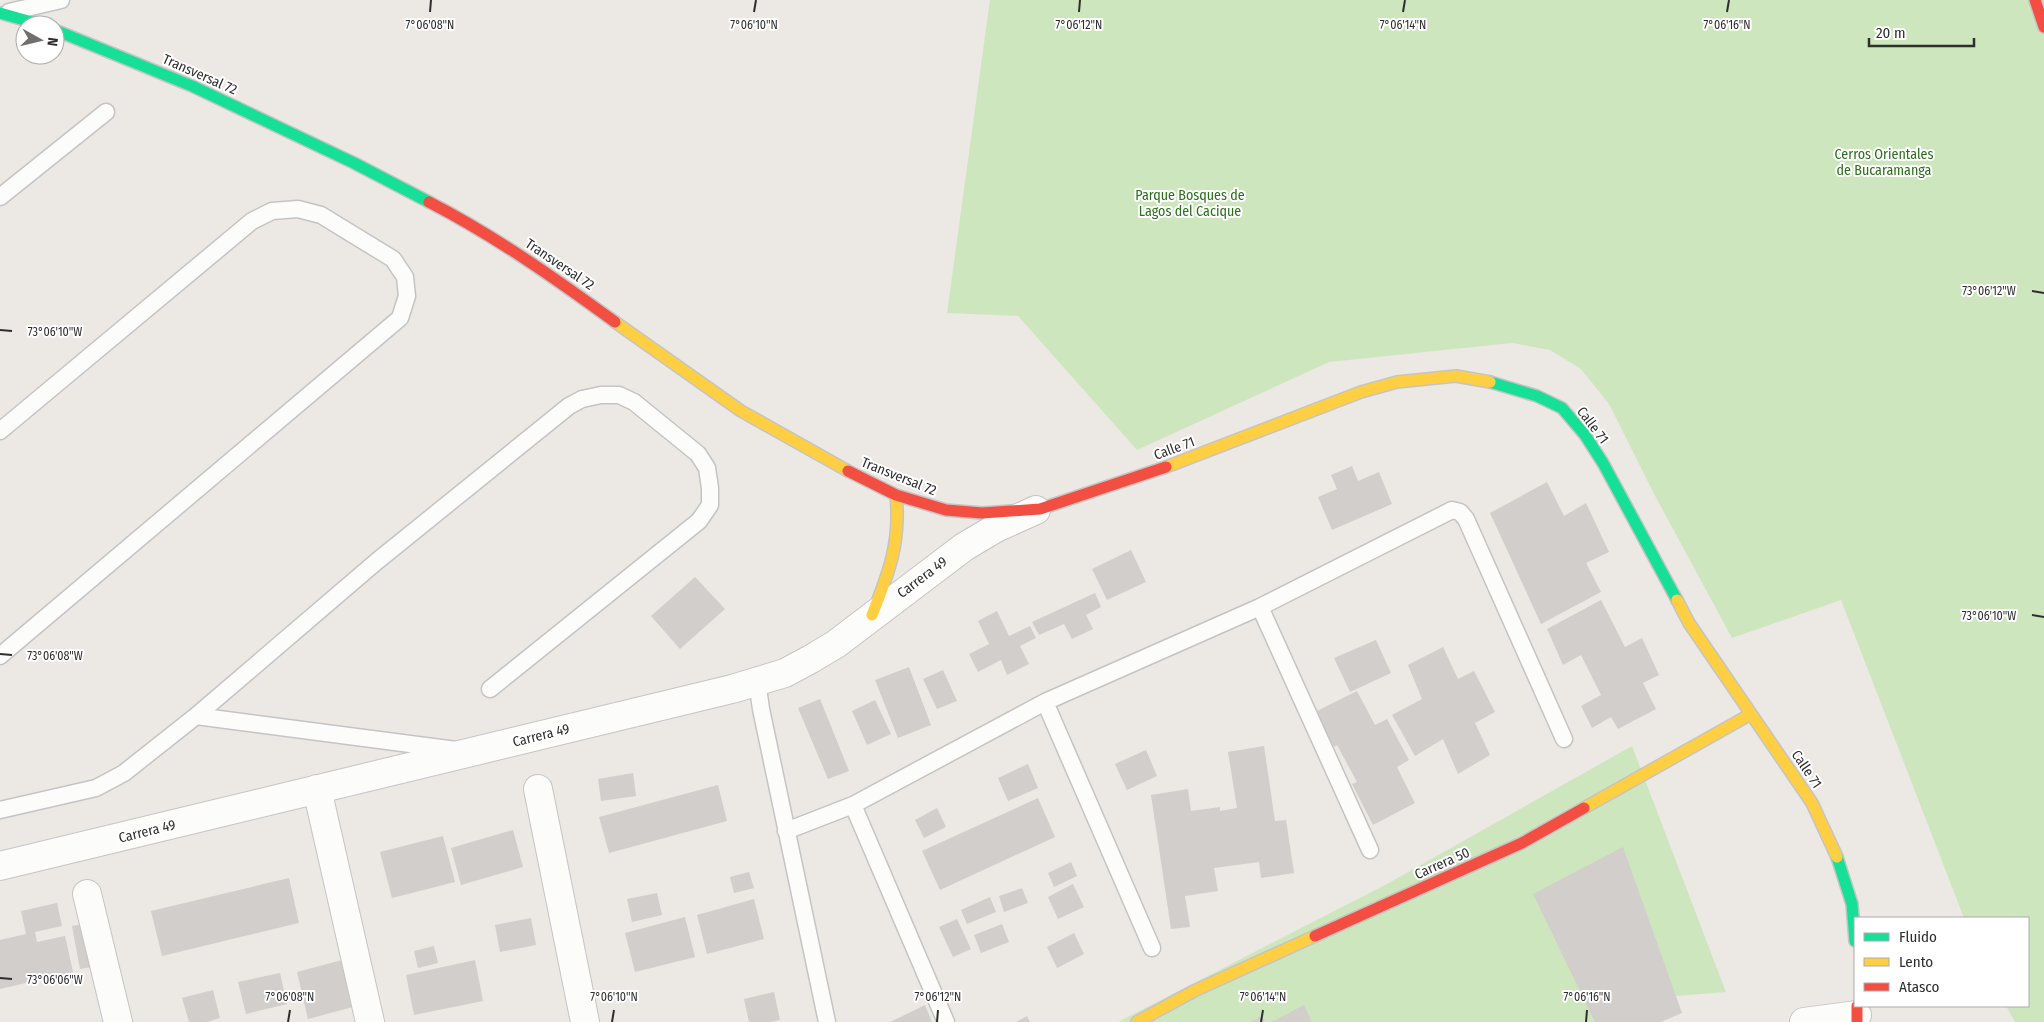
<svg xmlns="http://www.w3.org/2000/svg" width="2044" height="1022" viewBox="0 0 2044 1022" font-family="'Fira Sans Condensed',sans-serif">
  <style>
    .green { fill: #cee6be }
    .building { fill: #d1cecb }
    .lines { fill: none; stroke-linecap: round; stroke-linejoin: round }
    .lane-casing { stroke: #c5c4c5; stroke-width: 19 }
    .street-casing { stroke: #c5c4c5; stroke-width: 30 }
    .fast-casing { stroke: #c5c4c5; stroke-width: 14 }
    .slow-casing { stroke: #c5c4c5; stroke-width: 14 }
    .jam-casing { stroke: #c5c4c5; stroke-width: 14 }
    .lane { stroke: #fcfcfb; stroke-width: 16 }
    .street { stroke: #fcfcfb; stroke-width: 28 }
    .fast { stroke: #16e098; stroke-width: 11 }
    .slow { stroke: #ffcf43; stroke-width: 11 }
    .jam { stroke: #f24e42; stroke-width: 11 }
    .ticks { fill: none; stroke: #2e2e2e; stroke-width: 2 }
    .labels { text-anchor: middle; stroke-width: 4; stroke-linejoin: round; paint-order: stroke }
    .street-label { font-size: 14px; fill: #2e2e2e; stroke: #fff }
    .park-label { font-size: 14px; fill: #2c6e1b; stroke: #fff }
    .ticks-label { font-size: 12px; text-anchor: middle; fill: #2e2e2e; stroke: #fff; stroke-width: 4; stroke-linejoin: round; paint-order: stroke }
  </style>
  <rect width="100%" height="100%" fill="#ece8e4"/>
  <path class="green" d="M 990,0 L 2044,0 L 2044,1022 L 2015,1022 L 2006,1006 L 2028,1006 L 2028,918 L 1964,918 L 1841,600 L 1732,638 L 1653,492 L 1609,404 L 1581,369 L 1550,350 L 1512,343 L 1329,362 L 1137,450 L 1018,316 L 947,313 Z
    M 1632,746 L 1726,992 L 1651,998 L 1598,1022 L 1118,1022 L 1387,884 Z"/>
  <path class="building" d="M 1352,466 L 1358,481 L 1379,472 L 1392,504 L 1332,530 L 1318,497 L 1337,489 L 1331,475 Z
    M 1547,482 L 1564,516 L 1586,503 L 1609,552 L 1586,563 L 1601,592 L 1541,624 L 1490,513 Z
    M 1131,550 L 1146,582 L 1107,600 L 1092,569 Z
    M 695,577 L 725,609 L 680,649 L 651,616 Z
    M 1095,593 L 1101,607 L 1086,615 L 1093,629 L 1072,639 L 1064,624 L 1039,635 L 1032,622 Z
    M 1601,600 L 1625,647 L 1642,638 L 1659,675 L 1643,683 L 1656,709 L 1618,729 L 1611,717 L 1592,728 L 1581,706 L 1601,695 L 1581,655 L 1563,665 L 1547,629 Z
    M 997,611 L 1009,636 L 1030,626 L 1036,638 L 1020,646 L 1029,664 L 1007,675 L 1001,660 L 978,672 L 969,654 L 989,644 L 978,621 Z
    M 1376,640 L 1391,673 L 1350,692 L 1334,658 Z
    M 1443,647 L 1458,679 L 1474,671 L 1495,712 L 1475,723 L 1490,755 L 1458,774 L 1443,739 L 1415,756 L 1392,715 L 1422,699 L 1408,665 Z
    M 909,667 L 931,725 L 898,738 L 875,680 Z
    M 943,670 L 957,701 L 937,709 L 923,679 Z
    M 1357,691 L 1375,725 L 1387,719 L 1409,760 L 1397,767 L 1415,803 L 1373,825 L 1352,784 L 1357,782 L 1337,745 L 1334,747 L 1315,712 Z
    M 820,699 L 849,771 L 828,779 L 798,708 Z
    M 875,700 L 891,734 L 867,745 L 852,711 Z
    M 1264,746 L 1275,821 L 1286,820 L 1294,873 L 1261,878 L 1259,862 L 1214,868 L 1218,891 L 1185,896 L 1190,927 L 1171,929 L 1151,795 L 1188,789 L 1191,811 L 1220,807 L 1220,811 L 1237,808 L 1228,752 Z
    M 1146,750 L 1157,776 L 1127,790 L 1115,764 Z
    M 1028,764 L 1038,788 L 1008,801 L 998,778 Z
    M 633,773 L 636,796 L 601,801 L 598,779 Z
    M 718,785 L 727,821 L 609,853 L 599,817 Z
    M 1038,798 L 1055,837 L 940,890 L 922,851 Z
    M 937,808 L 946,827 L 924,838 L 915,820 Z
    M 513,830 L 523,867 L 461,885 L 451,848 Z
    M 443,836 L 455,882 L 392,898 L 380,852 Z
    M 1623,847 L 1682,1013 L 1661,1022 L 1595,1022 L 1533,894 Z
    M 1071,862 L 1077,876 L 1054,887 L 1048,873 Z
    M 749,872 L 754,888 L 734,893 L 730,877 Z
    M 289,878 L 299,923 L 162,956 L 151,911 Z
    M 1073,884 L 1084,907 L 1058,919 L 1048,897 Z
    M 1022,888 L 1028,903 L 1004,912 L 999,896 Z
    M 657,893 L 662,915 L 632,922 L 627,899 Z
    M 990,897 L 996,912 L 967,924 L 961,910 Z
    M 754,899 L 764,939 L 707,954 L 697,915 Z
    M 57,903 L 62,926 L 35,932 L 37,942 L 65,936 L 73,972 L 0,989 L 0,940 L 26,934 L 21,911 Z
    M 685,917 L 695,957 L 635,972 L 625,933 Z
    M 531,918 L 536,945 L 500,952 L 495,925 Z
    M 957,919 L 971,949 L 953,957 L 939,927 Z
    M 88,923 L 97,966 L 80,969 L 72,926 Z
    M 1002,924 L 1009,942 L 981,953 L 974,935 Z
    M 1074,933 L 1084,954 L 1057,968 L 1047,947 Z
    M 434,946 L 438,963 L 418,968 L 414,951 Z
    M 342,960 L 353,1007 L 308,1019 L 297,972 Z
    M 475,960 L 483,1001 L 414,1015 L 406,975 Z
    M 280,973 L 287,1004 L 246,1014 L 238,982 Z
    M 213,990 L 220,1018 L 207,1022 L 189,1022 L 182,998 Z
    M 774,992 L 780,1020 L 770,1022 L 749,1022 L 744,999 Z
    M 925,1005 L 932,1022 L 890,1022 Z
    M 1304,1005 L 1312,1022 L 1271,1022 Z
    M 1027,1016 L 1030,1022 L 1016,1022 Z
    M 1262,1016 L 1265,1022 L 1250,1022 Z"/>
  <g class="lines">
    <defs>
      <path id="lane" d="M 9,12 L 61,0
        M 0,197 L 106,112
        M 0,431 L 252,221 L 272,211 L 298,209 L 321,215 L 393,259 L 405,277 L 407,296 L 400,318 L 0,656
        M 1260,607 L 1370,850
        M 757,681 L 761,709 L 827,1022
        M 1045,702 L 1152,948
        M 196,716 L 456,750
        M 853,805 L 946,1022
        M 0,810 L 96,788 L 124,773 L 196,716 L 376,562 L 569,406 L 582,399 L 601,395 L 619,395 L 634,402 L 698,454 L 707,468 L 710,488 L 710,505 L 699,521 L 490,689
        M 786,831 L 853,805 L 1045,702 L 1260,607 L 1452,510 L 1460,512 L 1466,519 L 1564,739"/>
      <path id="street" d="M 317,789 L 370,1022
        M 538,789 L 585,1022
        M 0,866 L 732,689 L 785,673 L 811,659 L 836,644 L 964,547 L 996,528 L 1036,510
        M 87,894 L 118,1022
        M 1804,1022 L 1857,1015"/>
      <path id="fast" d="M 0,13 L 42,25
        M 55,30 L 192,86 L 354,163 L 429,202
        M 1490,382 L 1537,396 L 1562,408 L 1585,435 L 1603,463 L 1677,600
        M 1837,857 L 1852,904 L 1855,941"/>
      <path id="slow" d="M 615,322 L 741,411 L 848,471
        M 1166,467 L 1361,392 L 1397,382 L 1456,376 L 1490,382
        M 1677,600 L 1689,623 L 1812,803 L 1837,857
        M 872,615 C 889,573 901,541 896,495
        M 1584,808 L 1751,714
        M 1137,1022 L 1194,991 L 1315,936"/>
      <path id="jam" d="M 2035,0 L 2044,27
        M 429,202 C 495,236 556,279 615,322
        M 848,471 L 896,495 L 946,510 L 982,513 L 1040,509 L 1166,467
        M 1315,936 L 1522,843 L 1584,808
        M 1857,1006 L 1857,1022"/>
    </defs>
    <use href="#lane" class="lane-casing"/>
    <use href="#street" class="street-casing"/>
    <use href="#fast" class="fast-casing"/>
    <use href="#slow" class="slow-casing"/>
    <use href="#jam" class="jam-casing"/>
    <use href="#lane" class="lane"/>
    <use href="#street" class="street"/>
    <use href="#fast" class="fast"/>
    <use href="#slow" class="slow"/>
    <use href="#jam" class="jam"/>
  </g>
  <path class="ticks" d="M 430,12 L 431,0M 754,12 L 756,0M 1079,12 L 1080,0M 1403,12 L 1405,0M 1727,12 L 1729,0M 2032,291 L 2044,293M 0,330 L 12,331M 2032,615 L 2044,617M 0,654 L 12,655M 0,978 L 12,979M 288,1022 L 290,1010M 612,1022 L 614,1010M 937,1022 L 938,1010M 1261,1022 L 1263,1010M 1586,1022 L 1587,1010"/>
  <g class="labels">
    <g class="street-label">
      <text transform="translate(200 74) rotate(24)" y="5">Transversal 72</text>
      <text transform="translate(560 264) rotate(34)" y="5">Transversal 72</text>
      <text transform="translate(1593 425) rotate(53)" y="5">Calle 71</text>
      <text transform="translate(1174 448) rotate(-20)" y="5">Calle 71</text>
      <text transform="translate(899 476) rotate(22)" y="5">Transversal 72</text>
      <text transform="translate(922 577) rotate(-37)" y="5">Carrera 49</text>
      <text transform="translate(541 735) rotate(-14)" y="5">Carrera 49</text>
      <text transform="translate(1807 769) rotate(56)" y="5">Calle 71</text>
      <text transform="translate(147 831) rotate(-14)" y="5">Carrera 49</text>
      <text transform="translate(1442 863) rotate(-24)" y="5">Carrera 50</text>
    </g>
    <g class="park-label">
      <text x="1884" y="159">Cerros Orientales<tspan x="1884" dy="16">de Bucaramanga</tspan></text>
      <text x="1190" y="200">Parque Bosques de<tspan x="1190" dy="16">Lagos del Cacique</tspan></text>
    </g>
  </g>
  <g class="ticks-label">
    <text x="430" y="29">7°06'08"N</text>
    <text x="754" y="29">7°06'10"N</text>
    <text x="1079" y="29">7°06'12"N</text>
    <text x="1403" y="29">7°06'14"N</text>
    <text x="1727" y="29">7°06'16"N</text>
    <text x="1989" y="295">73°06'12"W</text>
    <text x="55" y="336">73°06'10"W</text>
    <text x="1989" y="620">73°06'10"W</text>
    <text x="55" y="660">73°06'08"W</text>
    <text x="55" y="984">73°06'06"W</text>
    <text x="290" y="1001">7°06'08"N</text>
    <text x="614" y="1001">7°06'10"N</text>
    <text x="938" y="1001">7°06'12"N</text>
    <text x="1263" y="1001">7°06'14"N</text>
    <text x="1587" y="1001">7°06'16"N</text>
  </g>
  <rect x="1854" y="917" width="175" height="90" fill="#ffffff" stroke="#ababab"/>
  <rect x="1864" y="933" width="25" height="8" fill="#16e098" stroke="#ababab"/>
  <text x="1899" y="942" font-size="15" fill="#2e2e2e">Fluido</text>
  <rect x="1864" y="958" width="25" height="8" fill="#ffcf43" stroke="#ababab"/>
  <text x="1899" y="967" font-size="15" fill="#2e2e2e">Lento</text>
  <rect x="1864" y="983" width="25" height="8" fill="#f24e42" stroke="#ababab"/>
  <text x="1899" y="992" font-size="15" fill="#2e2e2e">Atasco</text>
  <g transform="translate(40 40) rotate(98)"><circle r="24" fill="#ffffff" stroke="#ababab"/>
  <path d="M0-4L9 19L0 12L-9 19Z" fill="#706f6e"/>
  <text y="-8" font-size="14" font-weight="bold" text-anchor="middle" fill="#2e2e2e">N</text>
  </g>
  <path d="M1869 38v8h105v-8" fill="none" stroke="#2e2e2e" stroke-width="2.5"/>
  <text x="1876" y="38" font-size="15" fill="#2e2e2e" stroke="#ffffff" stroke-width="4" paint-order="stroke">20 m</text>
</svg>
